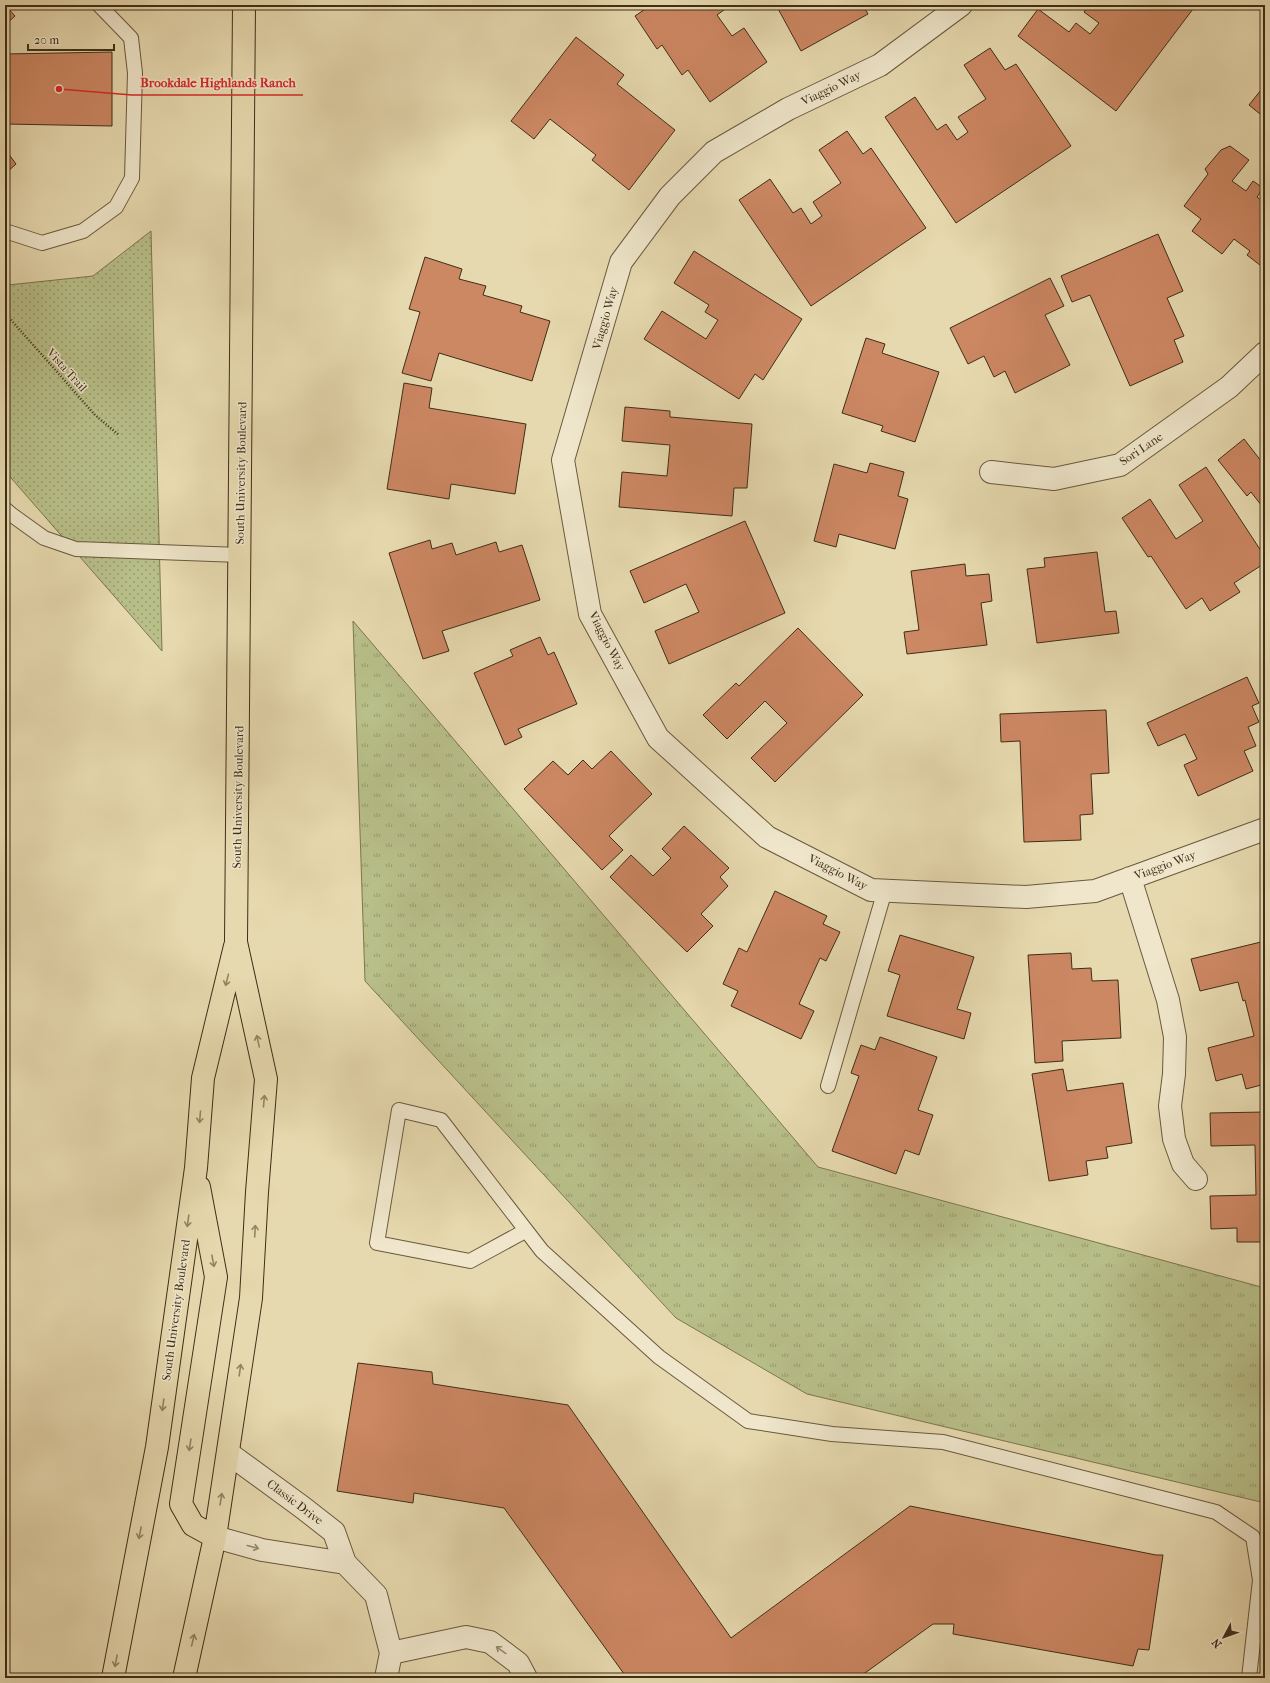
<svg xmlns="http://www.w3.org/2000/svg" width="1270" height="1683" viewBox="0 0 1270 1683" font-family="'IM FELL French Canon',serif">
  <style>
    .grass { fill: url(#grass-tufts); stroke: #7c7650 }
    .park { fill: url(#park-dots); stroke: #7c7650 }
    .building { fill: #cc8763; stroke: #3f2e17 }
    .lines { fill: none; stroke-linecap: round; stroke-linejoin: round }
    .lane-casing { stroke: #69593d; stroke-width: 16 }
    .street-casing { stroke: #69593d; stroke-width: 24 }
    .primary-casing { stroke: #3f2e17; stroke-width: 24 }
    .path { stroke: #3f2e17; stroke-width: 2.5; stroke-dasharray: 1 2; stroke-linecap: butt }
    .lane { stroke: #efe6cb; stroke-width: 14 }
    .street { stroke: #efe6cb; stroke-width: 22 }
    .primary { stroke: #e7d9af; stroke-width: 22 }
    .oneway { stroke: #938463 }
    .oneway2 { stroke: #978a71 }
    .labels { text-anchor: middle; stroke-width: 3; stroke-linejoin: round; paint-order: stroke }
    .street-label { font-size: 12px; fill: #3f2e17; stroke: #efe6cb }
    .leader { fill: none; stroke: #d62828; stroke-width: 1.5 }
    .callout-dot { fill: #d62828; stroke: #efe6cb; stroke-width: 1.5 }
    .callout-label { font-size: 13px; text-anchor: middle; font-weight: bold; fill: #d62828; stroke: #efe6cb; stroke-width: 3; stroke-linejoin: round; paint-order: stroke }
  </style>
  <defs>
    <pattern id="grass-tufts" width="24" height="20" patternUnits="userSpaceOnUse"><rect width="24" height="20" fill="#b8bf89"/><path d="M3 7l-1-3M5 7V3M7 7l1-3M15 17l-1-3M17 17v-4M19 17l1-3" fill="none" stroke="#979c6f"/></pattern>
    <pattern id="park-dots" width="8" height="8" patternUnits="userSpaceOnUse"><rect width="8" height="8" fill="#b8bf89"/><path d="M2 2h.1M6 6h.1" fill="none" stroke="#979c6f" stroke-width="1.8" stroke-linecap="round"/></pattern>
  </defs>
  <rect width="100%" height="100%" fill="#e7d9af"/>
  <filter id="stains"><feTurbulence type="fractalNoise" baseFrequency=".005" numOctaves="4"/><feColorMatrix values="0 0 0 0 .2 0 0 0 0 .09 0 0 0 0 .02 0 0 0 .5 -.17"/></filter>
  <radialGradient id="worn" r=".72"><stop offset=".6" stop-color="#630" stop-opacity="0"/><stop offset="1" stop-color="#630" stop-opacity=".3"/></radialGradient>
  <path class="grass" d="M 353,621 L 818,1167 L 1265,1288 L 1265,1503 L 807,1394 L 676,1318 L 365,981 Z"/>
  <path class="park" d="M 151,231 L 162,651 L 5,471 L 5,282 L 8,285 L 93,276 Z"/>
  <path class="building" d="M 5,5 L 15,16 L 5,25 Z
    M 651,5 L 721,5 L 724,10 L 717,15 L 732,36 L 744,28 L 767,62 L 710,102 L 688,70 L 682,75 L 662,45 L 657,49 L 635,16 Z
    M 776,5 L 863,5 L 868,14 L 801,51 Z
    M 1089,5 L 1196,5 L 1116,111 L 1018,36 L 1038,9 L 1069,32 L 1076,23 L 1090,34 L 1099,23 L 1084,12 Z
    M 576,37 L 624,75 L 617,84 L 675,130 L 629,190 L 592,160 L 596,155 L 550,119 L 534,139 L 511,121 Z
    M 990,48 L 1005,70 L 1016,64 L 1071,146 L 956,223 L 885,117 L 915,97 L 937,130 L 946,124 L 957,140 L 968,132 L 958,117 L 986,99 L 964,65 Z
    M 112,52 L 112,126 L 5,124 L 5,54 Z
    M 1265,85 L 1265,118 L 1249,105 Z
    M 847,131 L 863,154 L 871,148 L 926,228 L 811,306 L 739,200 L 770,179 L 793,213 L 801,208 L 811,224 L 822,216 L 813,202 L 841,183 L 819,150 Z
    M 1230,146 L 1249,160 L 1232,181 L 1246,191 L 1253,181 L 1263,188 L 1257,197 L 1265,203 L 1265,269 L 1247,255 L 1250,251 L 1234,239 L 1222,254 L 1192,231 L 1201,219 L 1184,206 L 1208,174 L 1205,169 L 1221,150 Z
    M 5,149 L 16,164 L 5,174 Z
    M 1158,234 L 1183,291 L 1167,298 L 1184,336 L 1174,340 L 1183,362 L 1130,386 L 1090,295 L 1072,302 L 1061,276 Z
    M 694,251 L 802,319 L 763,380 L 755,374 L 739,399 L 644,339 L 662,311 L 706,339 L 718,320 L 705,312 L 709,305 L 674,283 Z
    M 425,257 L 462,269 L 459,279 L 486,286 L 483,295 L 522,306 L 520,312 L 550,321 L 532,381 L 439,353 L 431,381 L 402,373 L 420,312 L 409,309 Z
    M 1050,278 L 1064,306 L 1045,315 L 1070,365 L 1015,393 L 1005,371 L 994,377 L 984,356 L 968,364 L 950,328 Z
    M 866,338 L 885,344 L 882,353 L 939,372 L 915,442 L 881,431 L 883,426 L 842,413 Z
    M 404,383 L 432,388 L 429,408 L 526,424 L 515,494 L 451,484 L 449,499 L 387,489 Z
    M 625,407 L 670,411 L 670,417 L 752,424 L 747,488 L 734,488 L 732,516 L 619,507 L 622,472 L 667,476 L 670,445 L 622,441 Z
    M 1244,439 L 1265,466 L 1265,510 L 1251,492 L 1247,496 L 1218,460 Z
    M 870,463 L 904,472 L 898,496 L 908,499 L 895,549 L 839,534 L 836,547 L 814,541 L 834,464 L 867,473 Z
    M 1206,467 L 1265,557 L 1265,563 L 1234,583 L 1240,592 L 1210,611 L 1202,598 L 1186,609 L 1151,556 L 1148,557 L 1122,518 L 1150,499 L 1176,539 L 1203,521 L 1179,485 Z
    M 745,521 L 785,613 L 669,664 L 655,631 L 699,612 L 686,584 L 644,603 L 630,571 Z
    M 430,540 L 432,549 L 452,543 L 456,555 L 496,542 L 499,552 L 522,545 L 540,600 L 442,631 L 449,651 L 423,659 L 389,553 Z
    M 1097,552 L 1105,612 L 1116,611 L 1119,633 L 1037,643 L 1027,569 L 1045,567 L 1044,558 Z
    M 965,564 L 966,576 L 989,574 L 992,601 L 981,603 L 987,645 L 907,654 L 904,632 L 919,630 L 911,571 Z
    M 798,628 L 863,695 L 775,782 L 751,758 L 787,723 L 765,701 L 727,739 L 703,715 L 736,683 L 739,686 Z
    M 540,637 L 548,655 L 554,652 L 577,704 L 518,729 L 522,737 L 505,745 L 474,673 L 513,656 L 510,650 Z
    M 1247,677 L 1259,703 L 1252,706 L 1259,722 L 1248,727 L 1256,746 L 1244,751 L 1253,771 L 1198,796 L 1184,765 L 1197,759 L 1185,734 L 1158,746 L 1147,723 Z
    M 1106,710 L 1109,773 L 1091,774 L 1093,814 L 1080,815 L 1081,840 L 1024,842 L 1020,741 L 1001,742 L 1000,714 Z
    M 611,751 L 652,794 L 609,836 L 623,850 L 602,870 L 524,789 L 553,761 L 568,775 L 583,760 L 592,769 Z
    M 684,826 L 729,868 L 720,877 L 728,886 L 701,914 L 713,926 L 687,952 L 610,877 L 631,855 L 653,876 L 671,858 L 662,849 Z
    M 775,891 L 827,916 L 823,924 L 840,932 L 826,961 L 820,958 L 799,1004 L 814,1011 L 801,1039 L 731,1006 L 738,991 L 723,984 L 739,948 L 747,952 Z
    M 900,935 L 974,957 L 957,1009 L 971,1013 L 964,1039 L 887,1016 L 900,975 L 888,971 Z
    M 1265,941 L 1265,1084 L 1246,1089 L 1242,1074 L 1216,1081 L 1208,1048 L 1254,1036 L 1245,1000 L 1243,1001 L 1238,982 L 1200,991 L 1191,959 Z
    M 1071,953 L 1072,969 L 1091,968 L 1092,981 L 1118,980 L 1121,1038 L 1062,1041 L 1063,1061 L 1035,1063 L 1028,955 Z
    M 880,1037 L 937,1057 L 918,1110 L 933,1115 L 919,1155 L 905,1150 L 896,1174 L 832,1151 L 859,1076 L 851,1073 L 861,1045 L 875,1050 Z
    M 1063,1069 L 1067,1091 L 1123,1083 L 1132,1143 L 1106,1147 L 1108,1158 L 1086,1161 L 1088,1175 L 1049,1181 L 1032,1074 Z
    M 1265,1112 L 1265,1242 L 1237,1242 L 1237,1228 L 1211,1229 L 1210,1196 L 1256,1195 L 1255,1145 L 1211,1146 L 1210,1113 Z
    M 358,1363 L 432,1372 L 433,1384 L 568,1405 L 731,1638 L 910,1506 L 1156,1555 L 1163,1555 L 1149,1650 L 1138,1649 L 1133,1666 L 953,1634 L 954,1624 L 933,1624 L 858,1678 L 627,1678 L 504,1508 L 414,1493 L 413,1503 L 337,1491 Z"/>
  <g class="lines">
    <defs>
      <path id="lane" d="M 5,231 L 42,243 L 83,231 L 116,207 L 132,178 L 135,73 L 131,38 L 99,5
        M 5,509 L 12,515 L 44,538 L 76,549 L 240,555
        M 828,1086 L 885,890
        M 525,1231 L 470,1261 L 377,1243 L 399,1110 L 441,1120 L 542,1251 L 659,1357 L 748,1421 L 832,1434 L 943,1442 L 1216,1512 L 1253,1537 L 1260,1580 L 1249,1678"/>
      <path id="street" d="M 961,5 L 880,65 L 788,109 L 714,152 L 670,196 L 621,262 L 563,460 L 590,614 L 658,738 L 767,837 L 871,890 L 1026,897 L 1095,891 L 1265,829
        M 991,472 L 1054,479 L 1120,465 L 1229,387 L 1265,353
        M 1130,878 L 1168,1000 L 1175,1037 L 1174,1074 L 1170,1106 L 1174,1139 L 1183,1164 L 1196,1179
        M 228,1453 L 302,1507 L 334,1532 L 345,1563 L 376,1595 L 391,1653 L 386,1678
        M 215,1537 L 262,1550 L 345,1563
        M 391,1653 L 466,1637 L 490,1642 L 518,1663 L 526,1678"/>
      <path id="primary" d="M 199,1187 L 216,1277 L 181,1504 L 193,1525 L 215,1537
        M 113,1678 L 157,1447 L 196,1168 L 203,1078 L 235,946
        M 184,1678 L 215,1537 L 251,1298 L 257,1192 L 266,1079 L 236,942 L 244,5"/>
    </defs>
    <use href="#lane" class="lane-casing"/>
    <use href="#street" class="street-casing"/>
    <use href="#primary" class="primary-casing"/>
    <path class="path" d="M 5,313 L 95,415 L 119,435"/>
    <use href="#lane" class="lane"/>
    <use href="#street" class="street"/>
    <use href="#primary" class="primary"/>
  </g>
  <defs><path id="oneway-shaft" d="M-6 0H5M1.5-3L5.5 0L1.5 3" fill="none" stroke-width="1.6" stroke-linecap="round" stroke-linejoin="round"/></defs>
  <g class="oneway">
    <use href="#oneway-shaft" transform="translate(227 980) rotate(104)"/>
    <use href="#oneway-shaft" transform="translate(258 1041) rotate(-102)"/>
    <use href="#oneway-shaft" transform="translate(264 1101) rotate(-85)"/>
    <use href="#oneway-shaft" transform="translate(200 1117) rotate(95)"/>
    <use href="#oneway-shaft" transform="translate(188 1221) rotate(98)"/>
    <use href="#oneway-shaft" transform="translate(255 1231) rotate(-87)"/>
    <use href="#oneway-shaft" transform="translate(213 1261) rotate(79)"/>
    <use href="#oneway-shaft" transform="translate(240 1370) rotate(-82)"/>
    <use href="#oneway-shaft" transform="translate(163 1405) rotate(98)"/>
    <use href="#oneway-shaft" transform="translate(190 1445) rotate(99)"/>
    <use href="#oneway-shaft" transform="translate(221 1499) rotate(-81)"/>
    <use href="#oneway-shaft" transform="translate(140 1533) rotate(101)"/>
    <use href="#oneway-shaft" transform="translate(193 1640) rotate(-77)"/>
    <use href="#oneway-shaft" transform="translate(116 1661) rotate(101)"/>
  </g>
  <g class="oneway2">
    <use href="#oneway-shaft" transform="translate(253 1547) rotate(15)"/>
    <use href="#oneway-shaft" transform="translate(501 1650) rotate(-144)"/>
  </g>
  <g class="labels">
    <g class="street-label">
      <text transform="translate(831 88) rotate(-26)" y="4">Viaggio Way</text>
      <text transform="translate(605 318) rotate(-74)" y="4">Viaggio Way</text>
      <text transform="translate(67 370) rotate(48)" y="4">Vista Trail</text>
      <text transform="translate(1141 449) rotate(-34)" y="4">Sori Lane</text>
      <text transform="translate(241 473) rotate(-89)" y="4">South University Boulevard</text>
      <text transform="translate(607 641) rotate(63)" y="4">Viaggio Way</text>
      <text transform="translate(238 797) rotate(-89)" y="4">South University Boulevard</text>
      <text transform="translate(1165 865) rotate(-20)" y="4">Viaggio Way</text>
      <text transform="translate(838 872) rotate(27)" y="4">Viaggio Way</text>
      <text transform="translate(176 1310) rotate(-82)" y="4">South University Boulevard</text>
      <text transform="translate(295 1502) rotate(37)" y="4">Classic Drive</text>
    </g>
  </g>
  <path class="leader" d="M59 89L132 95H303"/>
  <circle class="callout-dot" cx="59" cy="89" r="4"/>
  <g class="callout-label">
    <text x="218" y="87">Brookdale Highlands Ranch</text>
  </g>
  <rect width="1270" height="1683" fill="none" stroke="#e7d9af" stroke-width="20"/>
  <rect x="6" y="6" width="1258" height="1671" fill="none" stroke="#3f2e17" stroke-width="2"/>
  <rect x="10" y="10" width="1250" height="1663" fill="none" stroke="#3f2e17"/>
  <g transform="translate(1224 1637) rotate(229)" stroke="#efe6cb" stroke-width="3" paint-order="stroke">
  <path d="M0-3L7 15L0 10L-7 15Z" fill="#3f2e17"/>
  <text y="-6" font-size="11" font-weight="bold" text-anchor="middle" fill="#3f2e17">N</text>
  </g>
  <path d="M28 44v6h86v-6" fill="none" stroke="#3f2e17" stroke-width="2"/>
  <text x="34" y="44" font-size="12" fill="#3f2e17" stroke="#efe6cb" stroke-width="3" paint-order="stroke">20 m</text>
  <rect width="100%" height="100%" filter="url(#stains)"/>
  <rect width="100%" height="100%" fill="url(#worn)"/>
</svg>
